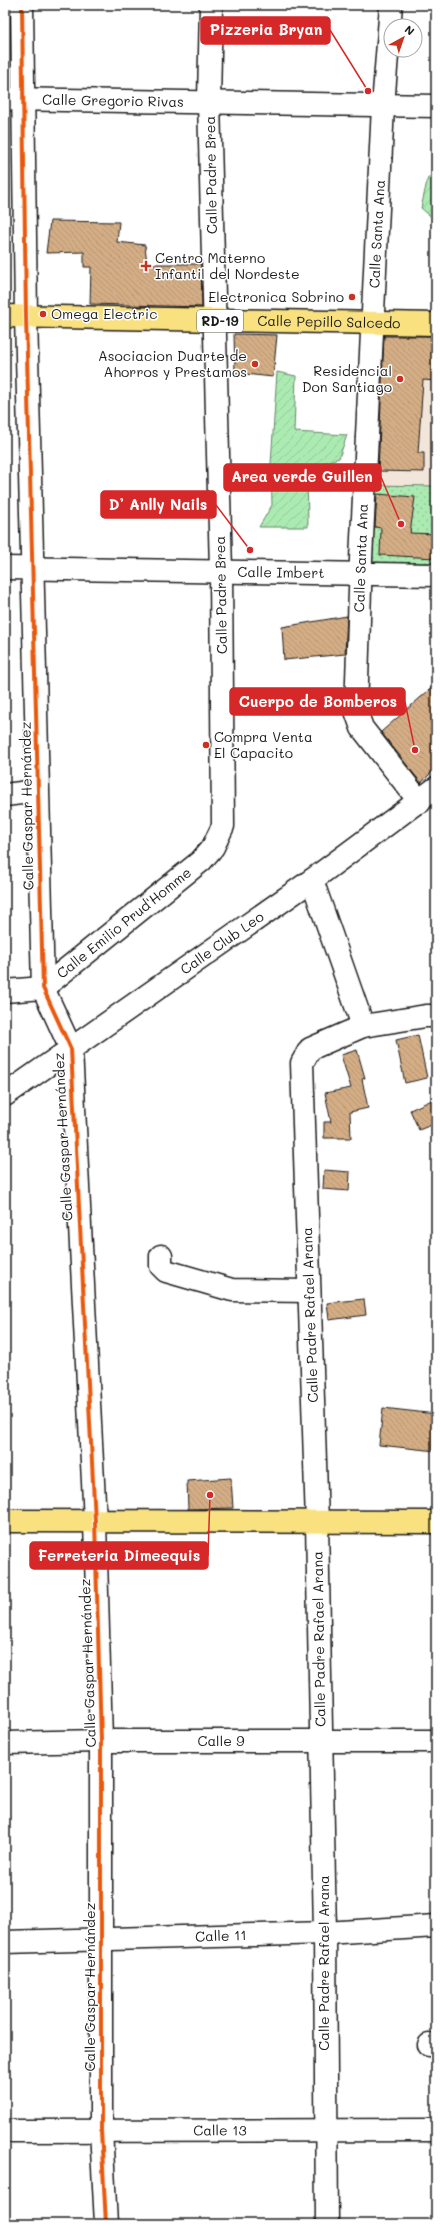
<svg xmlns="http://www.w3.org/2000/svg" width="441" height="2229" viewBox="0 0 441 2229" font-family="Mali,sans-serif">
  <style>
    .built { fill: #f2e6da }
    .park { fill: url(#park-dots); stroke: #648467 }
    .garden { fill: url(#garden-furrows); stroke: #648467 }
    .building { fill: url(#building-back-hatch); stroke: #1c1c1c }
    .lines { fill: none; stroke-linecap: round; stroke-linejoin: round }
    .minor-casing { stroke: #1c1c1c; stroke-width: 25 }
    .major-casing { stroke: #1c1c1c; stroke-width: 25 }
    .minor { stroke: #fff; stroke-width: 22 }
    .major { stroke: #fae180; stroke-width: 22 }
    .cycleway-casing { stroke: #fff; stroke-width: 6 }
    .cycleway { stroke: #e8590c; stroke-width: 4 }
    .poi-dot { fill: #c8321e; stroke: #fff; stroke-width: 1.5 }
    .labels { text-anchor: middle; stroke-width: 3; stroke-linejoin: round; paint-order: stroke }
    .shield { fill: #fff; stroke: #606060; stroke-width: 1 }
    .shield-label { font-size: 13px; font-weight: bold; fill: #1c1c1c }
    .street-label { font-size: 14px; fill: #1c1c1c; stroke: #fff }
    .poi-label { font-size: 14px; fill: #1c1c1c; stroke: #fff; text-anchor: start }
    .leader { fill: none; stroke: #d62828; stroke-width: 1.5 }
    .callout-dot { fill: #d62828; stroke: #fff; stroke-width: 1.5 }
    .callout { fill: #d62828; stroke: #d62828; stroke-width: 1.5 }
    .callout-label { font-size: 15px; text-anchor: middle; font-weight: bold; fill: #fff }
  </style>
  <defs>
    <pattern id="park-dots" width="8" height="8" patternUnits="userSpaceOnUse"><rect width="8" height="8" fill="#abebb2"/><path d="M2 2h.1M6 6h.1" fill="none" stroke="#93c998" stroke-width="1.8" stroke-linecap="round"/></pattern>
    <pattern id="garden-furrows" width="10" height="10" patternUnits="userSpaceOnUse"><rect width="10" height="10" fill="#abebb2"/><path d="M-1 1l2-2M0 10L10 0M9 11l2-2" fill="none" stroke="#93c998"/></pattern>
    <pattern id="building-back-hatch" width="6" height="6" patternUnits="userSpaceOnUse"><rect width="6" height="6" fill="#d4ad85"/><path d="M-1 5l2 2M0 0l6 6M5-1l2 2" fill="none" stroke="#b59472"/></pattern>
  </defs>
  <rect width="100%" height="100%" fill="#fff"/>
  <filter id="ink" filterUnits="userSpaceOnUse"><feTurbulence type="fractalNoise" baseFrequency=".025" numOctaves="2"/><feDisplacementMap in="SourceGraphic" scale="8" xChannelSelector="R" yChannelSelector="G"/><feConvolveMatrix kernelMatrix="1 2 1 2 8 2 1 2 1" color-interpolation-filters="sRGB"/></filter>
  <g filter="url(#ink)">
    <path class="built" d="M 380,329 L 436,330 L 436,568 L 366,568 Z"/>
    <path class="park" d="M 370,485 L 436,486 L 436,563 L 362,563 Z"/>
    <path class="garden" d="M 428,177 L 436,177 L 436,221 L 421,208 Z
      M 277,372 L 296,376 L 294,432 L 347,435 L 339,458 L 307,468 L 308,527 L 259,527 L 272,505 L 271,464 Z"/>
    <path class="building" d="M 50,221 L 119,222 L 117,242 L 145,245 L 147,264 L 201,264 L 202,307 L 90,304 L 91,267 L 84,267 L 84,252 L 46,253 Z
      M 234,334 L 277,335 L 273,377 L 235,373 Z
      M 384,336 L 436,336 L 436,381 L 423,380 L 418,453 L 424,453 L 424,472 L 378,471 Z
      M 377,494 L 415,497 L 410,533 L 436,534 L 436,558 L 380,555 L 381,528 L 375,527 Z
      M 347,616 L 345,654 L 284,660 L 282,627 Z
      M 436,684 L 436,768 L 421,783 L 381,732 Z
      M 418,1035 L 427,1078 L 405,1083 L 396,1040 Z
      M 357,1050 L 365,1078 L 362,1079 L 368,1108 L 350,1112 L 351,1138 L 324,1138 L 324,1122 L 331,1122 L 325,1093 L 351,1088 L 341,1055 Z
      M 432,1100 L 436,1108 L 436,1123 L 419,1130 L 410,1110 Z
      M 324,1170 L 350,1172 L 349,1191 L 323,1189 Z
      M 364,1299 L 366,1315 L 329,1320 L 327,1303 Z
      M 383,1408 L 436,1414 L 436,1451 L 379,1445 Z
      M 231,1478 L 233,1508 L 188,1509 L 187,1481 Z"/>
    <g class="lines">
      <defs>
        <g id="minor">
          <path d="M 22,5 L 26,316 L 43,988 L 71,1049 L 95,1521 L 101,1741 L 101,2130 L 106,2224"/>
          <path d="M 391,5 L 383,106 L 361,559 L 356,711 L 362,728 L 420,802"/>
          <path id="s1" d="M 5,99 L 436,106"/>
          <path id="s2" d="M 5,568 L 436,575"/>
          <path d="M 5,795 L 37,791"/>
          <path d="M 312,880 L 363,1026"/>
          <path id="s3" d="M 5,991 L 43,988 L 201,861 L 213,847 L 223,826 L 221,571 L 209,101 L 211,5"/>
          <path id="s4" d="M 5,1095 L 312,880 L 436,788"/>
          <path d="M 161,1256 L 161,1266 L 166,1271 L 232,1290 L 309,1291"/>
          <path id="s5" d="M 5,1743 L 101,1741 L 436,1741"/>
          <path id="s6" d="M 5,1942 L 325,1933 L 436,1926"/>
          <path d="M 429,2045 L 436,2045"/>
          <path id="s7" d="M 5,2131 L 436,2130"/>
          <path d="M 327,2224 L 325,1933 L 317,1523 L 302,1063 L 310,1049 L 363,1026 L 426,1016 L 436,1016"/>
        </g>
        <g id="major">
          <path id="s8" d="M 5,316 L 436,324"/>
          <path d="M 5,1521 L 436,1522"/>
        </g>
      </defs>
      <use href="#minor" class="minor-casing"/>
      <use href="#major" class="major-casing"/>
      <use href="#minor" class="minor"/>
      <use href="#major" class="major"/>
      <defs>
        <path id="cycleway" d="M 22,5 L 26,316 L 43,988 L 71,1049 L 95,1521 L 101,1741 L 101,2130 L 106,2224"/>
      </defs>
      <use href="#cycleway" class="cycleway-casing"/>
      <use href="#cycleway" class="cycleway"/>
    </g>
  </g>
  <g class="poi-dot">
    <path d="M144 260h4v4h4v4h-4v4h-4v-4h-4v-4h4z"/>
    <circle cx="352" cy="297" r="4"/>
    <circle cx="43" cy="314" r="4"/>
    <circle cx="255" cy="364" r="4"/>
    <circle cx="400" cy="379" r="4"/>
    <circle cx="206" cy="745" r="4"/>
  </g>
  <g class="labels">
    <rect class="shield" x="197" y="310" width="46" height="22" rx="3"/>
    <g class="shield-label">
      <text x="220" y="326">RD-19</text>
    </g>
    <g class="street-label">
      <text dy="5" stroke="none"><textPath href="#s1" startOffset="108">Calle Gregorio Rivas</textPath></text>
      <text transform="translate(211 175) rotate(-91)" y="5">Calle Padre Brea</text>
      <text transform="translate(377 234) rotate(-87)" y="5">Calle Santa Ana</text>
      <text dy="5" stroke="none"><textPath href="#s8" startOffset="324">Calle Pepillo Salcedo</textPath></text>
      <text transform="translate(361 558) rotate(-88)" y="5">Calle Santa Ana</text>
      <text dy="5" stroke="none"><textPath href="#s2" startOffset="276">Calle Imbert</textPath></text>
      <text transform="translate(221 595) rotate(-91)" y="5">Calle Padre Brea</text>
      <text transform="translate(27 806) rotate(-91)" y="5">Calle Gaspar Hernández</text>
      <text dy="5" stroke="none"><textPath href="#s3" startOffset="142">Calle Emilio Prud'Homme</textPath></text>
      <text dy="5" stroke="none"><textPath href="#s4" startOffset="265">Calle Club Leo</textPath></text>
      <text transform="translate(63 1137) rotate(-93)" y="5">Calle Gaspar Hernández</text>
      <text transform="translate(310 1315) rotate(-92)" y="5">Calle Padre Rafael Arana</text>
      <text transform="translate(319 1639) rotate(-91)" y="5">Calle Padre Rafael Arana</text>
      <text transform="translate(88 1663) rotate(-92)" y="5">Calle Gaspar Hernández</text>
      <text dy="5" stroke="none"><textPath href="#s5" startOffset="216">Calle 9</textPath></text>
      <text dy="5" stroke="none"><textPath href="#s6" startOffset="216">Calle 11</textPath></text>
      <text transform="translate(324 1963) rotate(-90)" y="5">Calle Padre Rafael Arana</text>
      <text transform="translate(90 1987) rotate(-90)" y="5">Calle Gaspar Hernández</text>
      <text dy="5" stroke="none"><textPath href="#s7" startOffset="215">Calle 13</textPath></text>
    </g>
    <g class="poi-label">
      <text x="155" y="263">Centro Materno<tspan x="155" dy="16">Infantil del Nordeste</tspan></text>
      <text x="344" y="302" text-anchor="end">Electronica Sobrino</text>
      <text x="51" y="319">Omega Electric</text>
      <text x="247" y="361" text-anchor="end">Asociacion Duarte de<tspan x="247" dy="16">Ahorros y Prestamos</tspan></text>
      <text x="392" y="376" text-anchor="end">Residencial<tspan x="392" dy="16">Don Santiago</tspan></text>
      <text x="214" y="742">Compra Venta<tspan x="214" dy="16">El Capacito</tspan></text>
    </g>
  </g>
  <path class="leader" d="M368 91L330 30M401 524L381 477M250 550L216 505M415 750L405 702M210 1495L208 1556"/>
  <g class="callout-dot">
    <circle cx="368" cy="91" r="4"/>
    <circle cx="401" cy="524" r="4"/>
    <circle cx="250" cy="550" r="4"/>
    <circle cx="415" cy="750" r="4"/>
    <circle cx="210" cy="1495" r="4"/>
  </g>
  <g class="callout">
    <rect x="201" y="17" width="129" height="27" rx="4"/>
    <rect x="224" y="464" width="157" height="27" rx="4"/>
    <rect x="101" y="491" width="115" height="27" rx="4"/>
    <rect x="230" y="688" width="175" height="27" rx="4"/>
    <rect x="30" y="1542" width="178" height="27" rx="4"/>
  </g>
  <g class="callout-label">
    <text x="266" y="35">Pizzeria Bryan</text>
    <text x="302" y="482">Area verde Guillen</text>
    <text x="158" y="510">D’ Anlly Nails</text>
    <text x="318" y="707">Cuerpo de Bomberos</text>
    <text x="119" y="1561">Ferreteria Dimeequis</text>
  </g>
  <rect width="441" height="2229" fill="none" stroke="#fff" stroke-width="20"/>
  <rect x="10" y="10" width="421" height="2209" fill="none" stroke="#1c1c1c" stroke-width="1.5" filter="url(#ink)"/>
  <g transform="translate(403 38) rotate(40)"><circle r="19" fill="#ffffff" stroke="#a4a4a4"/>
  <path d="M0-3L7 15L0 10L-7 15Z" fill="#c8321e"/>
  <text y="-6" font-size="11" font-weight="bold" text-anchor="middle" fill="#1c1c1c">N</text>
  </g>
</svg>
